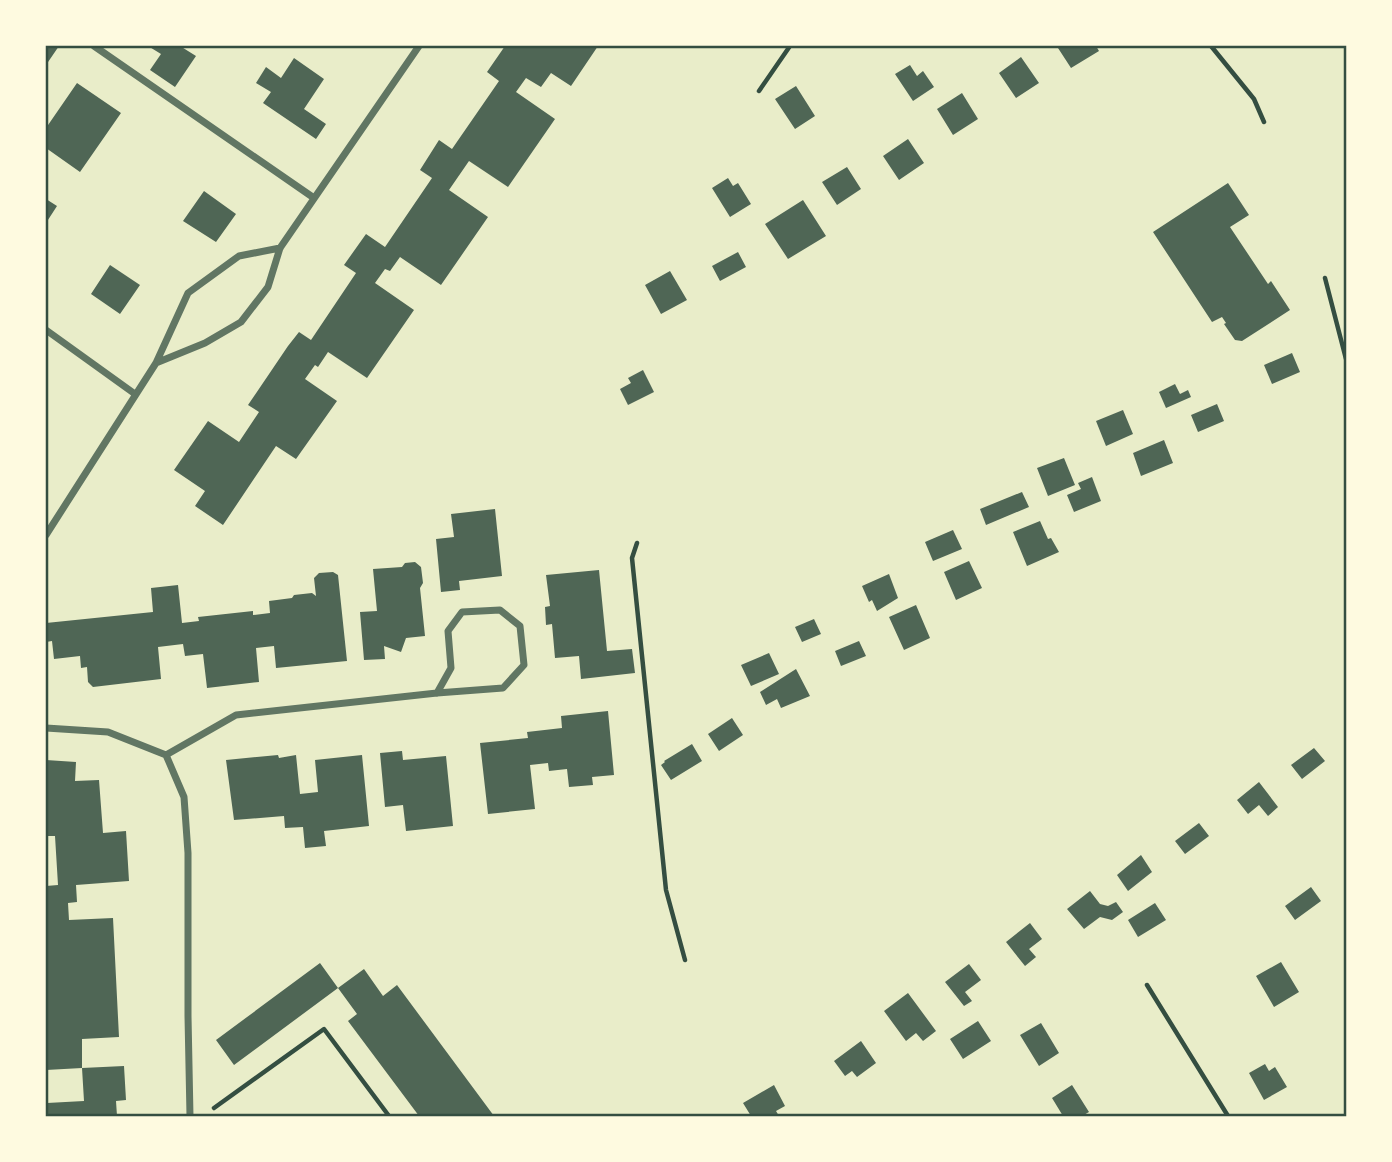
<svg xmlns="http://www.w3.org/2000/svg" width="1392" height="1162" viewBox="0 0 1392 1162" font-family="'Archivo Narrow',sans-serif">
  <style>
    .building { fill: #4f6655 }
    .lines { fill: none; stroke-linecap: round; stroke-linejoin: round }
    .path { stroke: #344e41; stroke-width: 4.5 }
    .minor { stroke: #617663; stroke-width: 7 }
    .neatline { fill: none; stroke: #344e41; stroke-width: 2.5 }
  </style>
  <rect width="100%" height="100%" fill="#e9edc9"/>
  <path class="building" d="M 46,46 L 59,46 L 46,65 Z
    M 148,46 L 180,46 L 196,56 L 175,87 L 150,70 L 161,54 Z
    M 505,46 L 598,46 L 571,86 L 551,73 L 541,87 L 526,78 L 516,92 L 555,119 L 508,187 L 469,161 L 449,190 L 488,217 L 441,285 L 400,257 L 390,271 L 385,269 L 375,283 L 414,310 L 367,378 L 328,352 L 318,367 L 315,365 L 305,379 L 337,401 L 296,459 L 276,446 L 223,525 L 195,506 L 205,491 L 174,470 L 208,421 L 239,442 L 259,412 L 248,405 L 288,346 L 299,332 L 311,340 L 356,273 L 344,265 L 366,234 L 385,247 L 432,178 L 420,170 L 439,140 L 452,149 L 499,81 L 487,72 Z
    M 1062,46 L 1096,46 L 1099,51 L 1071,68 L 1058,48 Z
    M 1021,57 L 1039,83 L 1016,98 L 999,73 Z
    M 294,58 L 324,79 L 304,109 L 326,124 L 316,139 L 263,103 L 271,92 L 256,83 L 266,67 L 281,78 Z
    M 910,65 L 917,76 L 923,71 L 934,87 L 913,101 L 895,74 Z
    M 77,83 L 121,113 L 80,172 L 46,148 L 46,128 Z
    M 796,86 L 815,116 L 795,129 L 775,99 Z
    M 962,93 L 978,119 L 953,135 L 937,109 Z
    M 908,139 L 924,163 L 899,180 L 883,156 Z
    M 847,167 L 861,189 L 837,205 L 822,182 Z
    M 728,178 L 733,186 L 738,183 L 751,204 L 730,217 L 712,188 Z
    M 1228,183 L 1249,215 L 1230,227 L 1268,284 L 1271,281 L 1290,310 L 1242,341 L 1235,340 L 1224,324 L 1226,323 L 1222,317 L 1212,322 L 1153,232 Z
    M 204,191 L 236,214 L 216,242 L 183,221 Z
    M 46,199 L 57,206 L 46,223 Z
    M 803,200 L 826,236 L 788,259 L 765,224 Z
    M 738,252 L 746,267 L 720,281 L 712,266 Z
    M 110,265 L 140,285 L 120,314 L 91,294 Z
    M 670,271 L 687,300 L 661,314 L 645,285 Z
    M 1292,353 L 1300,372 L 1272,384 L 1264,365 Z
    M 643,370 L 654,392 L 628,405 L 620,389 L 631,383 L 628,378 Z
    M 1175,384 L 1180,394 L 1188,390 L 1191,397 L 1166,408 L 1159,392 Z
    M 1217,404 L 1224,421 L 1198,432 L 1191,415 Z
    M 1123,410 L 1133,434 L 1106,446 L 1096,421 Z
    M 1164,440 L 1173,463 L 1141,476 L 1133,453 Z
    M 1064,458 L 1075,485 L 1048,496 L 1037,468 Z
    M 1092,477 L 1101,501 L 1074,512 L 1067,495 L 1081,489 L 1078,483 Z
    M 1022,492 L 1029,507 L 986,525 L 980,509 Z
    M 495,509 L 502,576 L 459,581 L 460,590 L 441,592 L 436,539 L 454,537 L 451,514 Z
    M 1040,521 L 1048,539 L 1051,538 L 1059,552 L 1027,566 L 1013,532 Z
    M 953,530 L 962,549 L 933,561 L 925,542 Z
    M 969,561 L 982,588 L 956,600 L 944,572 Z
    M 415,562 L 421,567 L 423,583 L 420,588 L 425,636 L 406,638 L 401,652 L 384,646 L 385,659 L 364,660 L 360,612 L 377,611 L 373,569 L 402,567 L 405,563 Z
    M 599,570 L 607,651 L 632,649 L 635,673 L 581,679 L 579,656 L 555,658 L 552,624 L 546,625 L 545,607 L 550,606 L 546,575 Z
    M 333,572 L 338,575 L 347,661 L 276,668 L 274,646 L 256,648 L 259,682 L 207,688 L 203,654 L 185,656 L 183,644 L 158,647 L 161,679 L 93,687 L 88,682 L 87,667 L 81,668 L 80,656 L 54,659 L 52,641 L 46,642 L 46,623 L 153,612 L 151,588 L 178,585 L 182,623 L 199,621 L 198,617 L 253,611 L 253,615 L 270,613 L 269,601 L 292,598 L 294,595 L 312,593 L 316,596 L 314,578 L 319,573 Z
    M 889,574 L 898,598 L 877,611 L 872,600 L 869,602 L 862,586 Z
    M 916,605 L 930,638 L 904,650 L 889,617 Z
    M 814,619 L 821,634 L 802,642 L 795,627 Z
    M 859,641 L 866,656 L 841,666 L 835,651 Z
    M 769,653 L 779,674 L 751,686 L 741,665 Z
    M 796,669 L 810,696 L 781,708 L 777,699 L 766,705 L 760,692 Z
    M 608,711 L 614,775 L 592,777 L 593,785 L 569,787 L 567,769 L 549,771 L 548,763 L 530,765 L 535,809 L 488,814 L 480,743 L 528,738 L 527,732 L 562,728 L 561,716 Z
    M 732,718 L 743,735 L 719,751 L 708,734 Z
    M 692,744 L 702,761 L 671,780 L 661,765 L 665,762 L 664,761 Z
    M 1314,748 L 1325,761 L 1302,779 L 1291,765 Z
    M 402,751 L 403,760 L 446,756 L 453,826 L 406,831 L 403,805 L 385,807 L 380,753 Z
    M 278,755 L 279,758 L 296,755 L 300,794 L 318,792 L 315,760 L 362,755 L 369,826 L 324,831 L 326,846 L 305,848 L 303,827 L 285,828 L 284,816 L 234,820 L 226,760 Z
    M 46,760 L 76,762 L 75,781 L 99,780 L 103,833 L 126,831 L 129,881 L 76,885 L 77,902 L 68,903 L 69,920 L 113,918 L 119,1037 L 82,1039 L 82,1068 L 124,1066 L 126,1100 L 116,1101 L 117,1116 L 47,1116 L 47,1103 L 84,1101 L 82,1068 L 46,1070 L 46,1040 L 48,1040 L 46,984 L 46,886 L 58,885 L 55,836 L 46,836 Z
    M 1259,782 L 1278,807 L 1268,816 L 1259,805 L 1248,814 L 1237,800 Z
    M 1199,823 L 1209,836 L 1185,854 L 1175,841 Z
    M 1141,855 L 1152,872 L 1128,891 L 1117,875 Z
    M 1311,887 L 1321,901 L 1295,920 L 1285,906 Z
    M 1090,891 L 1100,904 L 1108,906 L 1116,902 L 1123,912 L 1112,920 L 1100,917 L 1084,929 L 1067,909 Z
    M 1155,903 L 1166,920 L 1138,937 L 1128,920 Z
    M 1030,923 L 1042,939 L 1029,949 L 1036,957 L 1025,966 L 1006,942 Z
    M 1281,962 L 1299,992 L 1274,1007 L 1256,976 Z
    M 320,963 L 338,988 L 234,1065 L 216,1040 Z
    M 969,964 L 981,980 L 965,992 L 972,1001 L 964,1006 L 945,982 Z
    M 364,969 L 383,996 L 397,985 L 494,1116 L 419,1116 L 348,1021 L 357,1014 L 338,988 Z
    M 908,993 L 936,1031 L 923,1041 L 916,1033 L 906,1041 L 884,1011 Z
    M 978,1021 L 991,1041 L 963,1059 L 950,1039 Z
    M 1041,1023 L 1059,1053 L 1039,1066 L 1020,1035 Z
    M 861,1041 L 876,1063 L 857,1077 L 852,1071 L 845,1076 L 834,1061 Z
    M 1265,1064 L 1269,1071 L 1275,1067 L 1287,1087 L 1264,1100 L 1249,1073 Z
    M 774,1085 L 785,1106 L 776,1111 L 779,1116 L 751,1116 L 743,1103 Z
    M 1072,1085 L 1089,1112 L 1082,1116 L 1063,1116 L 1052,1098 Z"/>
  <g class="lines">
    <path class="path" d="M 1211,46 L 1254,99 L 1264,122
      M 759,91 L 790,46
      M 1325,278 L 1346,359
      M 637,543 L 632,558 L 666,890 L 685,960
      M 1147,985 L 1228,1116
      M 214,1108 L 324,1029 L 389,1116"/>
    <path class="minor" d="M 94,46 L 314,198
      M 46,330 L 135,394
      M 156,363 L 205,343 L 241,322 L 268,287 L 280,248 L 419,46
      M 46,535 L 156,363 L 188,293 L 239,256 L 280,248
      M 46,728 L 108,732 L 166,755 L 184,797 L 188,853 L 188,1016 L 190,1116
      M 166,755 L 236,715 L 437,693 L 503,688 L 524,665 L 520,626 L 500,610 L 462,612 L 448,631 L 451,668 L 437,693"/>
  </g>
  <rect width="1392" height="1162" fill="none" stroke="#fefae0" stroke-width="94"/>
  <rect x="47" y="47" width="1298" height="1068" class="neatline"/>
</svg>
